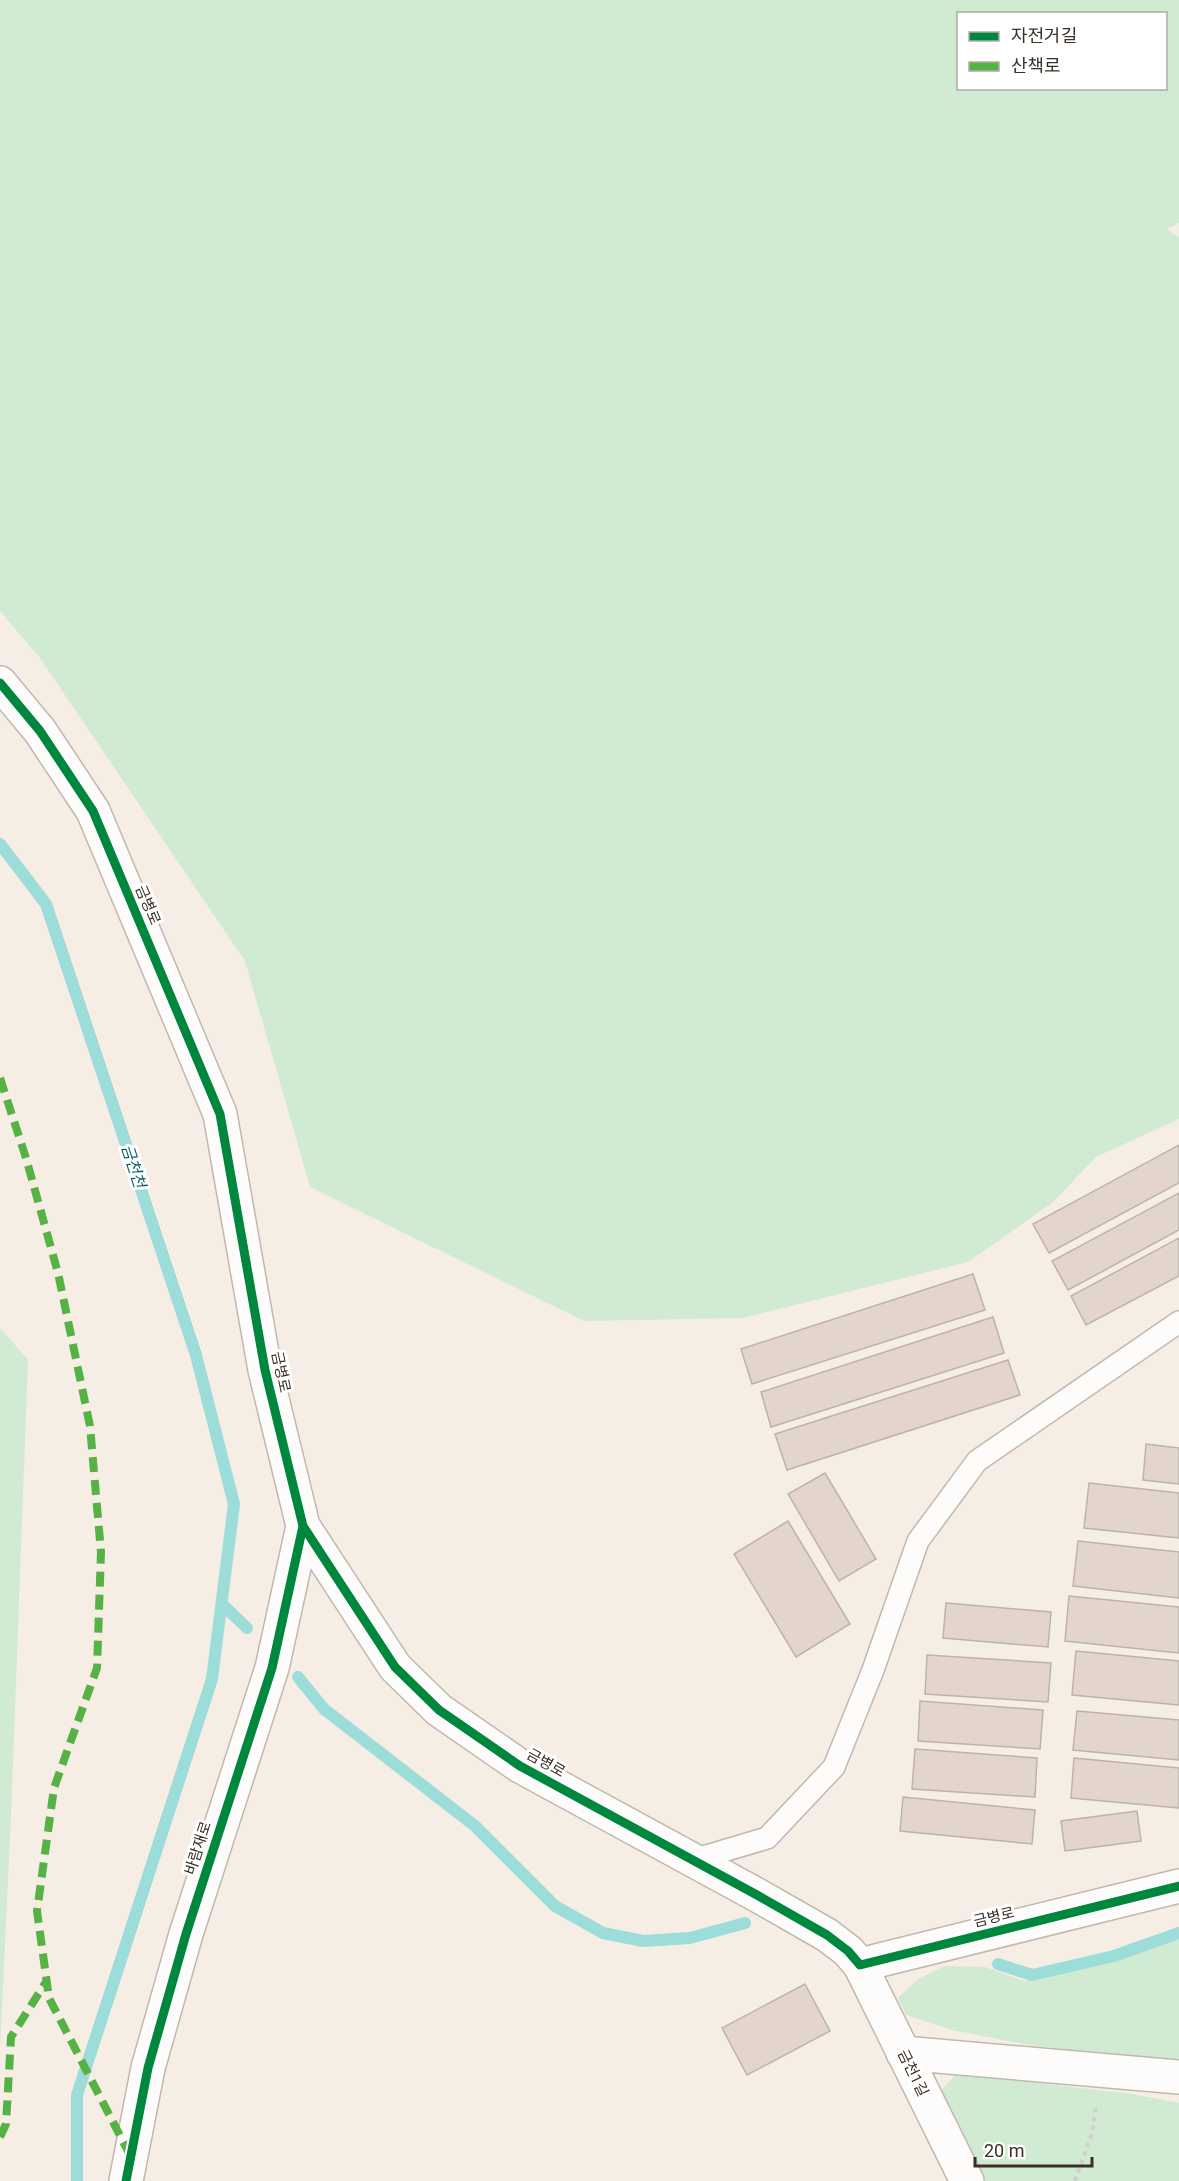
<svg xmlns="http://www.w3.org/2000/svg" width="1179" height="2181" viewBox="0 0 1179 2181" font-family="Roboto,'Noto Sans KR',sans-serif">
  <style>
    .green { fill: #d1ead2; fill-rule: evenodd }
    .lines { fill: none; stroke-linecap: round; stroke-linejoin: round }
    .stream { stroke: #9cdcd9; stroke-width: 12 }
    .building { fill: #e3d4ce; stroke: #bdb2ad; stroke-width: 1.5 }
    .lane-casing { stroke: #c0b8af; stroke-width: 24 }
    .street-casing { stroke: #c0b8af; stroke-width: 36 }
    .secondary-casing { stroke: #c0b8af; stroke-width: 36 }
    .path { stroke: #d3cfcb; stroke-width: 4; stroke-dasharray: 4.5 4.5; stroke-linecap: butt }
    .lane { stroke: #fefcfb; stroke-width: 21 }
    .street { stroke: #fefcfb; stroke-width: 33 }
    .secondary { stroke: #fefcfb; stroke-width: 33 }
    .quiet { stroke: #56b245; stroke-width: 8; stroke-dasharray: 15 8; stroke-linecap: butt }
    .cycleway-casing { stroke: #fff; stroke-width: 13 }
    .cycleway { stroke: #00873e; stroke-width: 9 }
    .labels { text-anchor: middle; stroke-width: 6; stroke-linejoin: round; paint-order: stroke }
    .street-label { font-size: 15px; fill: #392f24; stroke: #fff }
    .water-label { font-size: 16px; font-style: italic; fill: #085e5e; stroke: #fff }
  </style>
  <rect width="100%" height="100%" fill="#f6eee5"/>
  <path class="green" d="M 0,0 L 1179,0 L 1179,223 L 1166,229 L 1179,237 L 1179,1119 L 1096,1157 L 1052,1203 L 968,1262 L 743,1318 L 584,1321 L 310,1187 L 245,961 L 40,658 L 0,611 ZM 958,14 L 1166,14 L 1166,88 L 958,88 Z
    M 0,1328 L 28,1360 L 11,1817 L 0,2050 Z
    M 1179,1939 L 1179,2065 L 1023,2044 L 952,2030 L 906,2015 L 898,1998 L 917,1980 L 944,1966 L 985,1967 L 1024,1981 L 1106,1964 Z
    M 956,2074 L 1133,2094 L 1179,2103 L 1179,2181 L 984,2181 L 941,2091 Z"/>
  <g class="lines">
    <path class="stream" d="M 0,844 L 46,904 L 196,1355 L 234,1504 L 212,1679 L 77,2095 L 77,2181
      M 222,1604 L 247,1628
      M 298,1677 L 324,1709 L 475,1826 L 555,1906 L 603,1933 L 643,1941 L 690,1938 L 745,1923
      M 998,1964 L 1032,1975 L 1114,1956 L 1179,1933"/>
  </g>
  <path class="building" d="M 1179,1145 L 1179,1183 L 1049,1253 L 1033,1224 Z
    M 1179,1193 L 1179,1230 L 1068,1290 L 1052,1261 Z
    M 1179,1238 L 1179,1276 L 1086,1325 L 1071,1296 Z
    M 973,1274 L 985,1310 L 752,1384 L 741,1349 Z
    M 993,1317 L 1004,1353 L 771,1427 L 761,1392 Z
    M 1008,1360 L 1020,1395 L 787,1470 L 775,1434 Z
    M 1146,1444 L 1179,1448 L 1179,1484 L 1143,1480 Z
    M 825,1473 L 876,1559 L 839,1581 L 788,1494 Z
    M 1089,1483 L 1179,1493 L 1179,1538 L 1084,1528 Z
    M 788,1521 L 850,1624 L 796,1657 L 734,1554 Z
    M 1078,1541 L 1179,1552 L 1179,1598 L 1073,1586 Z
    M 1069,1596 L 1179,1607 L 1179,1653 L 1065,1641 Z
    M 946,1603 L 1051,1612 L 1048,1647 L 943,1638 Z
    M 1076,1651 L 1179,1661 L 1179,1705 L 1072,1695 Z
    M 927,1655 L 1051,1663 L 1048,1702 L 925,1694 Z
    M 920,1701 L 1043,1710 L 1040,1749 L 918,1741 Z
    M 1077,1711 L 1179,1720 L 1179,1760 L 1073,1750 Z
    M 915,1749 L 1037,1758 L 1035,1797 L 912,1789 Z
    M 1074,1758 L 1179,1768 L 1179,1808 L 1071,1798 Z
    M 903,1797 L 1035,1810 L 1032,1844 L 900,1831 Z
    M 1137,1811 L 1141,1841 L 1065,1851 L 1061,1821 Z
    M 805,1984 L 830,2031 L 747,2075 L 722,2028 Z"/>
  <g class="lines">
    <defs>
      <path id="lane" d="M 693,1860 L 767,1838 L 834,1767 L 873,1670 L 918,1541 L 977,1461 L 1179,1322"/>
      <path id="street" d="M 860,1965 L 967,2181
        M 903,2053 L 1179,2077"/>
      <path id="secondary" d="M 0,683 L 40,731 L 93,811 L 220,1114 L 265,1370 L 303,1526 L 395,1667 L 439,1710 L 520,1766 L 757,1895 L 827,1935 L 848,1951 L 860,1965 L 1179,1886
        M 126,2181 L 148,2068 L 186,1934 L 272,1668 L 303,1526"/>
    </defs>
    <use href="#lane" class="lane-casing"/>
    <use href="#street" class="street-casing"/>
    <use href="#secondary" class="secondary-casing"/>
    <path class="path" d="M 1075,2181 L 1092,2133 L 1096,2107"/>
    <use href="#lane" class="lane"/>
    <use href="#street" class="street"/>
    <use href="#secondary" class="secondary"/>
    <path class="quiet" d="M 0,1078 L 26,1158 L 58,1273 L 90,1426 L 101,1552 L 97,1668 L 54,1788 L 37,1911 L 49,1998 L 131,2157
      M 0,2137 L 6,2124 L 11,2037 L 46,1982"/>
    <defs>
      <path id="cycleway" d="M 0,683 L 40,731 L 93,811 L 220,1114 L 265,1370 L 303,1526 L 395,1667 L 439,1710 L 520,1766 L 757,1895 L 827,1935 L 848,1951 L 860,1965 L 1179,1886
        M 126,2181 L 148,2068 L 186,1934 L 272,1668 L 303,1526"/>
    </defs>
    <use href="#cycleway" class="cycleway-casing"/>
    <use href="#cycleway" class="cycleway"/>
  </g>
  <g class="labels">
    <g class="street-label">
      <text transform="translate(148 905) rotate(67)" y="5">금병로</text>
      <text transform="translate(281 1372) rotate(78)" y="5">금병로</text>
      <text transform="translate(546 1763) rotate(29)" y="5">금병로</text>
      <text transform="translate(198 1848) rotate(-72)" y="5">바람재로</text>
      <text transform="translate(994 1917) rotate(-14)" y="5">금병로</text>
      <text transform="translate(913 2073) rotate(64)" y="5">금천1길</text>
    </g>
    <g class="water-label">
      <text transform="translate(134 1166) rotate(72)" y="6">금천천</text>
    </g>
  </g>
  <rect x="957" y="12" width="210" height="78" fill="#ffffff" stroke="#b0aca7" stroke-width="1.5"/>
  <rect x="969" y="32" width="30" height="9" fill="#00873e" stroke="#b0aca7" stroke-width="1.5"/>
  <text x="1011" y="42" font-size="18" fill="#392f24">자전거길</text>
  <rect x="969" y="62" width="30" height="9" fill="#56b245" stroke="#b0aca7" stroke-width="1.5"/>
  <text x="1011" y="72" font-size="18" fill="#392f24">산책로</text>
  <path d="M975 2157v9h117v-9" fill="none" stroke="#392f24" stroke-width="3"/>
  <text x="984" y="2157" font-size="18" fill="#392f24" stroke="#ffffff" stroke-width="4.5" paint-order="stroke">20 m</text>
</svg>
